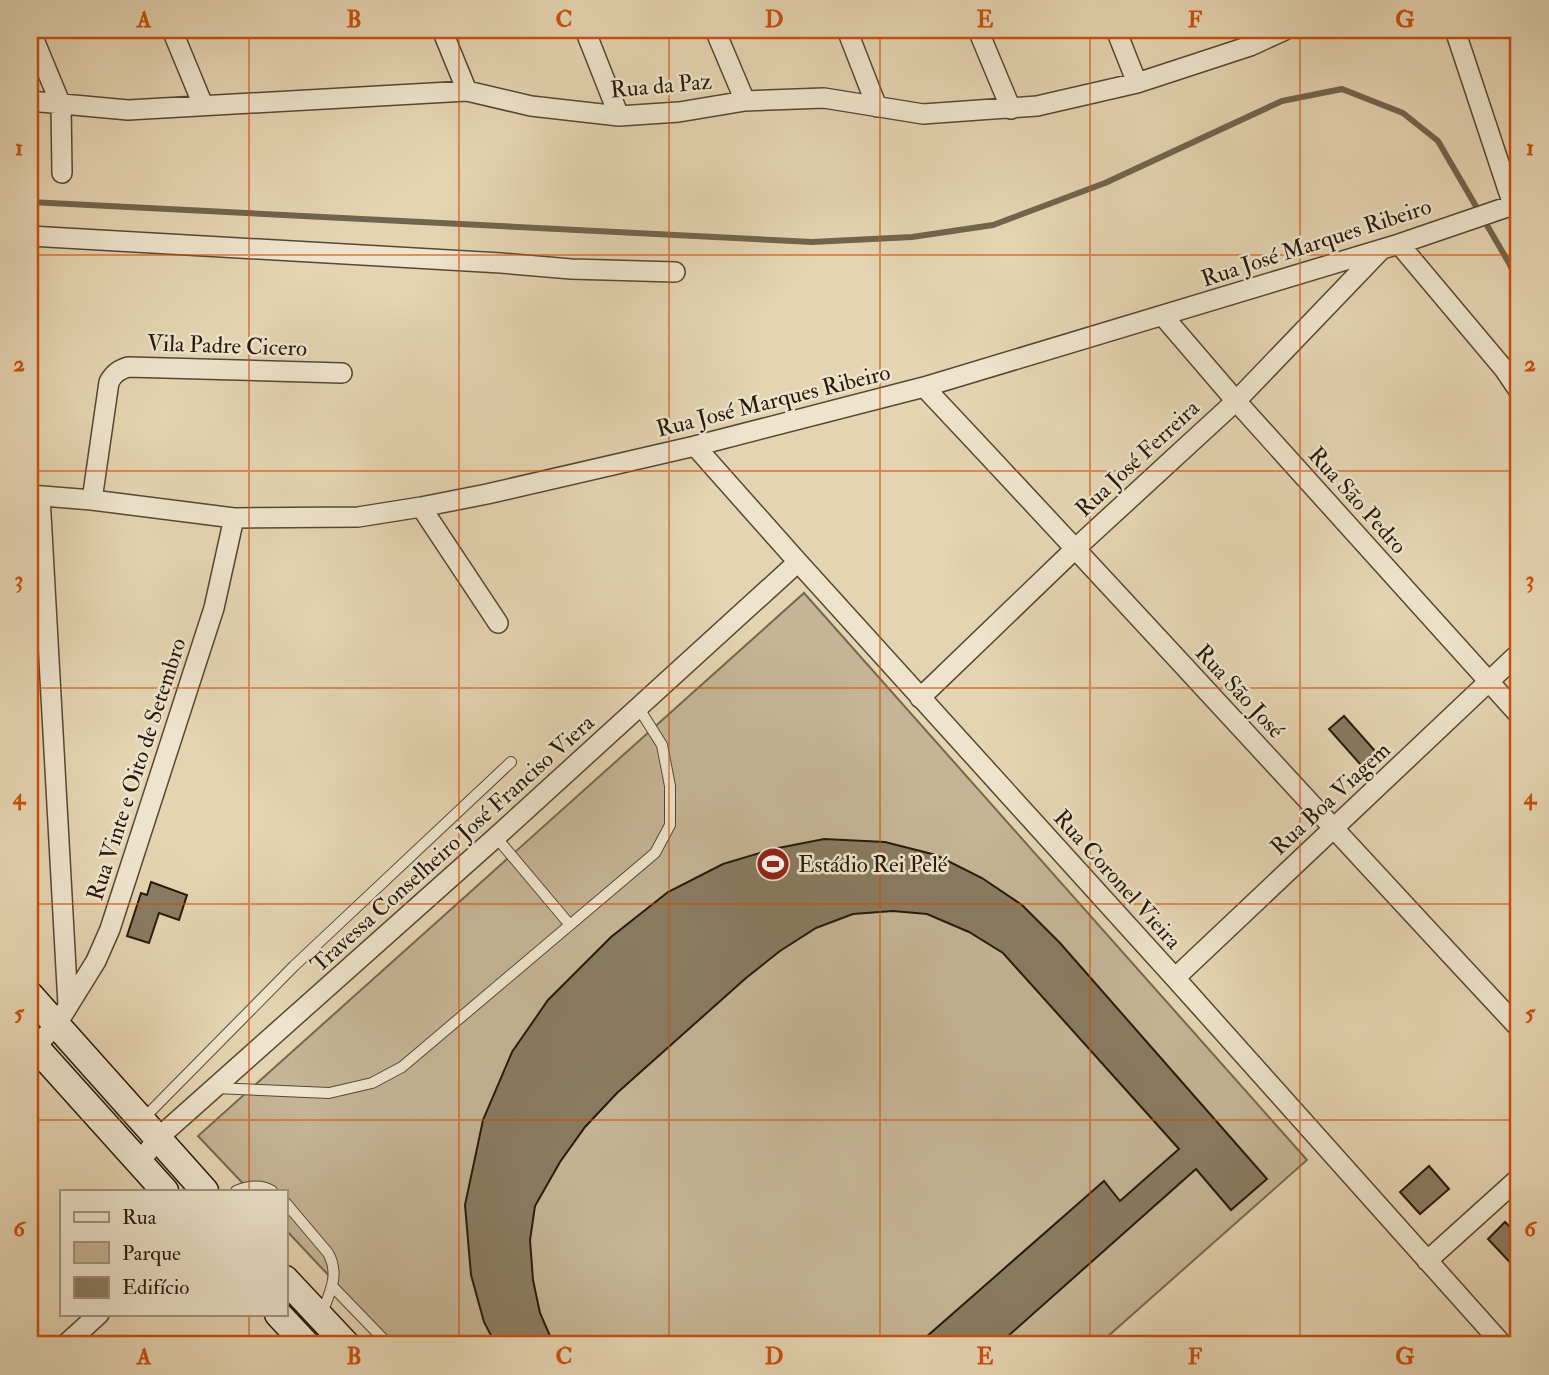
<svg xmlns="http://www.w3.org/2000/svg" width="1549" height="1375" viewBox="0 0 1549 1375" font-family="'IM FELL Double Pica',serif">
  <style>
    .green { fill: #c5b495; stroke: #766750; stroke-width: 2 }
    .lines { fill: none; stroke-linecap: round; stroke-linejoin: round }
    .stream { stroke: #72644d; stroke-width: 6 }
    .building { fill: #8a7b61; stroke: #271a0b; stroke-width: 2 }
    .lane-casing { stroke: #564834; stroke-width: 12 }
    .street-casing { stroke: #564834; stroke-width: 22 }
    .secondary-casing { stroke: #271a0b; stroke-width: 29 }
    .lane { stroke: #eee3cc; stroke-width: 10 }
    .street { stroke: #eee3cc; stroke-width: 19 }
    .secondary { stroke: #eee3cc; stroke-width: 26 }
    .grid { fill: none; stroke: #cb500c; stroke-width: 2; stroke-opacity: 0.55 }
    .labels { text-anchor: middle; stroke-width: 5; stroke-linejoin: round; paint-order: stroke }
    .street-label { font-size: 23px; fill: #271a0b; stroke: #eee3cc }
    .poi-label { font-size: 23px; fill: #271a0b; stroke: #eee3cc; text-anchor: start }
    .neatline { fill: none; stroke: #cb500c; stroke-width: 2.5 }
    .grid-label { font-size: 23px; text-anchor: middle; font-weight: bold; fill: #cb500c }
  </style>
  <rect width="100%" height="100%" fill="#e5d4b1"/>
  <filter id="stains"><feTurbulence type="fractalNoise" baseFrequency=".00286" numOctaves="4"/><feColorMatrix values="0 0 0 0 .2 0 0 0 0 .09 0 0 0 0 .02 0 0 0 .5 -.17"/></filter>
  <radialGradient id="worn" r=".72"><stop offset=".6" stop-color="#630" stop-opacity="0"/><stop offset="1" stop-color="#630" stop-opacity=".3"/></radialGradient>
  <path class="green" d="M 804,593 L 1307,1160 L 1098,1345 L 394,1345 L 285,1229 L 285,1191 L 250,1191 L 198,1136 Z"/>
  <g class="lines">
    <path class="stream" d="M 30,202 L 812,242 L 912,237 L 993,225 L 1105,183 L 1282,101 L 1342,89 L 1403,113 L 1438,141 L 1509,263 L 1519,284"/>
  </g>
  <path class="building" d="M 1344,716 L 1383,760 L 1368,773 L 1329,729 Z
    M 824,839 L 885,842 L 936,855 L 982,878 L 1022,905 L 1060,943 L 1267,1179 L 1231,1210 L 1196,1169 L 998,1345 L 917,1345 L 1104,1181 L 1120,1201 L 1179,1149 L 1003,953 L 969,932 L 927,914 L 893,911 L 853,914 L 816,928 L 780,951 L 746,978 L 617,1093 L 585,1127 L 560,1162 L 535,1206 L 530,1240 L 533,1280 L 540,1313 L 554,1345 L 496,1345 L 484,1322 L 471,1275 L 465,1205 L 483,1120 L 512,1052 L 548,1000 L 611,937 L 668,892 L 723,864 L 773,849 Z
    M 151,882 L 187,895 L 179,920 L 159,913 L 149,943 L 127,936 L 141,893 L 147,895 Z
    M 1429,1166 L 1449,1189 L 1420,1214 L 1400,1192 Z
    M 1505,1222 L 1519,1236 L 1519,1272 L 1488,1239 Z"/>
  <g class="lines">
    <defs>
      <path id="lane" d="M 496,837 L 570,925
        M 215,1088 L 329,1093 L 372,1083 L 402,1067 L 655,853 L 670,825 L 670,786 L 662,745 L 638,707
        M 142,1120 L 294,966 L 511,762
        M 236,1191 C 247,1186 261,1184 272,1191
        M 285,1202 L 328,1253 C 340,1274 330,1292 322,1313
        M 333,1287 L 389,1345"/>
      <path id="street" d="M 30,30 L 61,105 L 62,173
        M 172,30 L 203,105
        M 442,30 L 467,91
        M 585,30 L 619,116
        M 715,30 L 745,101
        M 847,30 L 877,107
        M 978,30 L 1011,109
        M 1116,30 L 1137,83
        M 1455,30 L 1513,205
        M 30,101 L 128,110 L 467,91 L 531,106 L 619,116 L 679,112 L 745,101 L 824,98 L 923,114 L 1037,106 L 1137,83 L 1250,46 L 1285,30
        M 30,236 L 501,263 L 571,269 L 675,272
        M 1399,244 L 1504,369 L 1519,391
        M 1163,316 L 1236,401 L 1519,715
        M 924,387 C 1124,599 1320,815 1519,1028
        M 695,446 L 798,562 L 1175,978 L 1503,1345
        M 30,495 L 92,500 L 234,518 L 358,517 L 421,507 L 487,494 L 695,446 L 924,387 L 1399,244 L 1519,203
        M 40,496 L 68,1005
        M 92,500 L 109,382 C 114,373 119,370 128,367 L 342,373
        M 421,507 L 498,623
        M 920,698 L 1076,548 L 1236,401 L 1381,250
        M 1175,978 L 1519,653
        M 30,1052 L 57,1024 L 96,961 L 110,929 L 214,608 L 234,518
        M 140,1162 L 158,1138 L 496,837 L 798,562
        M 1427,1261 L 1519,1178
        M 65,1345 L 99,1314"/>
      <path id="secondary" d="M 30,995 L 205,1191
        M 30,1041 L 165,1191
        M 285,1279 L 347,1345
        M 278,1314 L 307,1345"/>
    </defs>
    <use href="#lane" class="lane-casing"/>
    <use href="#street" class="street-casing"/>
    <use href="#secondary" class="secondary-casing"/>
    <use href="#lane" class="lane"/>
    <use href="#street" class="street"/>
    <use href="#secondary" class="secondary"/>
  </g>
  <path class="grid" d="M 249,30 L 249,1191M 459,30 L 459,1345M 669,30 L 669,1345M 880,30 L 880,1345M 1090,30 L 1090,1345M 1300,30 L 1300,1345M 30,255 L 1519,255M 30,471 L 1519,471M 30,688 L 1519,688M 30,904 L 1519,904M 30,1120 L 1519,1120M 249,1314 L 249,1345"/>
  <defs>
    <symbol id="stadium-disc" viewBox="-11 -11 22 22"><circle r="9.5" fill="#8f2418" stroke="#eee3cc"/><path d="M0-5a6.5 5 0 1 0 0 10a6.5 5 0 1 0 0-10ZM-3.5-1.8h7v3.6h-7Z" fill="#fff"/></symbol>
  </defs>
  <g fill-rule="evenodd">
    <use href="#stadium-disc" x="754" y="845" width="38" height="38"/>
  </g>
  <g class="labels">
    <g class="street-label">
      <text transform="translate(661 85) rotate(-5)" y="8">Rua da Paz</text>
      <text transform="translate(1316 242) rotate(-18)" y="8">Rua José Marques Ribeiro</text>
      <text transform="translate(227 345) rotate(2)" y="8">Vila Padre Cicero</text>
      <text transform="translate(773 400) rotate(-14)" y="8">Rua José Marques Ribeiro</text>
      <text transform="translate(1137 458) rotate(-43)" y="8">Rua José Ferreira</text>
      <text transform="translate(1358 500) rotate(48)" y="8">Rua São Pedro</text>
      <text transform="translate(1240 691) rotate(47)" y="8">Rua São José</text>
      <text transform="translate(136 769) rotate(-72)" y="8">Rua Vinte e Oito de Setembro</text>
      <text transform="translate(1330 798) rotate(-43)" y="8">Rua Boa Viagem</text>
      <text transform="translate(452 843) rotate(-42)" y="8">Travessa Conselheiro José Franciso Viera</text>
      <text transform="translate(1118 879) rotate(48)" y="8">Rua Coronel Vieira</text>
    </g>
    <g class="poi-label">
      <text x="798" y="872">Estádio Rei Pelé</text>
    </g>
  </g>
  <rect width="1549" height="1375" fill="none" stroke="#e5d4b1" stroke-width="77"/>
  <rect x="60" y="1190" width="228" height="126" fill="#eee3cc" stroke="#9e937f" stroke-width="2"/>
  <rect x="74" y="1212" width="35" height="10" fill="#eee3cc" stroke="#9e937f" stroke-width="2"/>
  <text x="122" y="1224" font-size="21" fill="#271a0b">Rua</text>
  <rect x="74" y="1242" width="35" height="21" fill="#c5b495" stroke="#9e937f" stroke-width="2"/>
  <text x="122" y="1260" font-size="21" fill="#271a0b">Parque</text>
  <rect x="74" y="1277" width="35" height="21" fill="#8a7b61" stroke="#9e937f" stroke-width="2"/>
  <text x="122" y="1294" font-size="21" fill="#271a0b">Edifício</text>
  <rect x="38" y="38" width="1472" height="1298" class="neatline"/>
  <g class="grid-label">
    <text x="144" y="27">A</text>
    <text x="354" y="27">B</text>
    <text x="564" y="27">C</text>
    <text x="774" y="27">D</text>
    <text x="985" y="27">E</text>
    <text x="1195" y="27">F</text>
    <text x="1405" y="27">G</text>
    <text x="19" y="155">1</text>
    <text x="1530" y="155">1</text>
    <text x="19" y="371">2</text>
    <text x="1530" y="371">2</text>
    <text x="19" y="587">3</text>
    <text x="1530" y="587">3</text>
    <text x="19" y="804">4</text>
    <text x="1530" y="804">4</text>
    <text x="19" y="1020">5</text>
    <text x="1530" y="1020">5</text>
    <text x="19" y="1236">6</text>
    <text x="1530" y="1236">6</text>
    <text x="144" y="1364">A</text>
    <text x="354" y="1364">B</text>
    <text x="564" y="1364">C</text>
    <text x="774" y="1364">D</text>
    <text x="985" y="1364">E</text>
    <text x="1195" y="1364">F</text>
    <text x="1405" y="1364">G</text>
  </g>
  <rect width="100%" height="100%" filter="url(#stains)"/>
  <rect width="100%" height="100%" fill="url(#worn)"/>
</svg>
